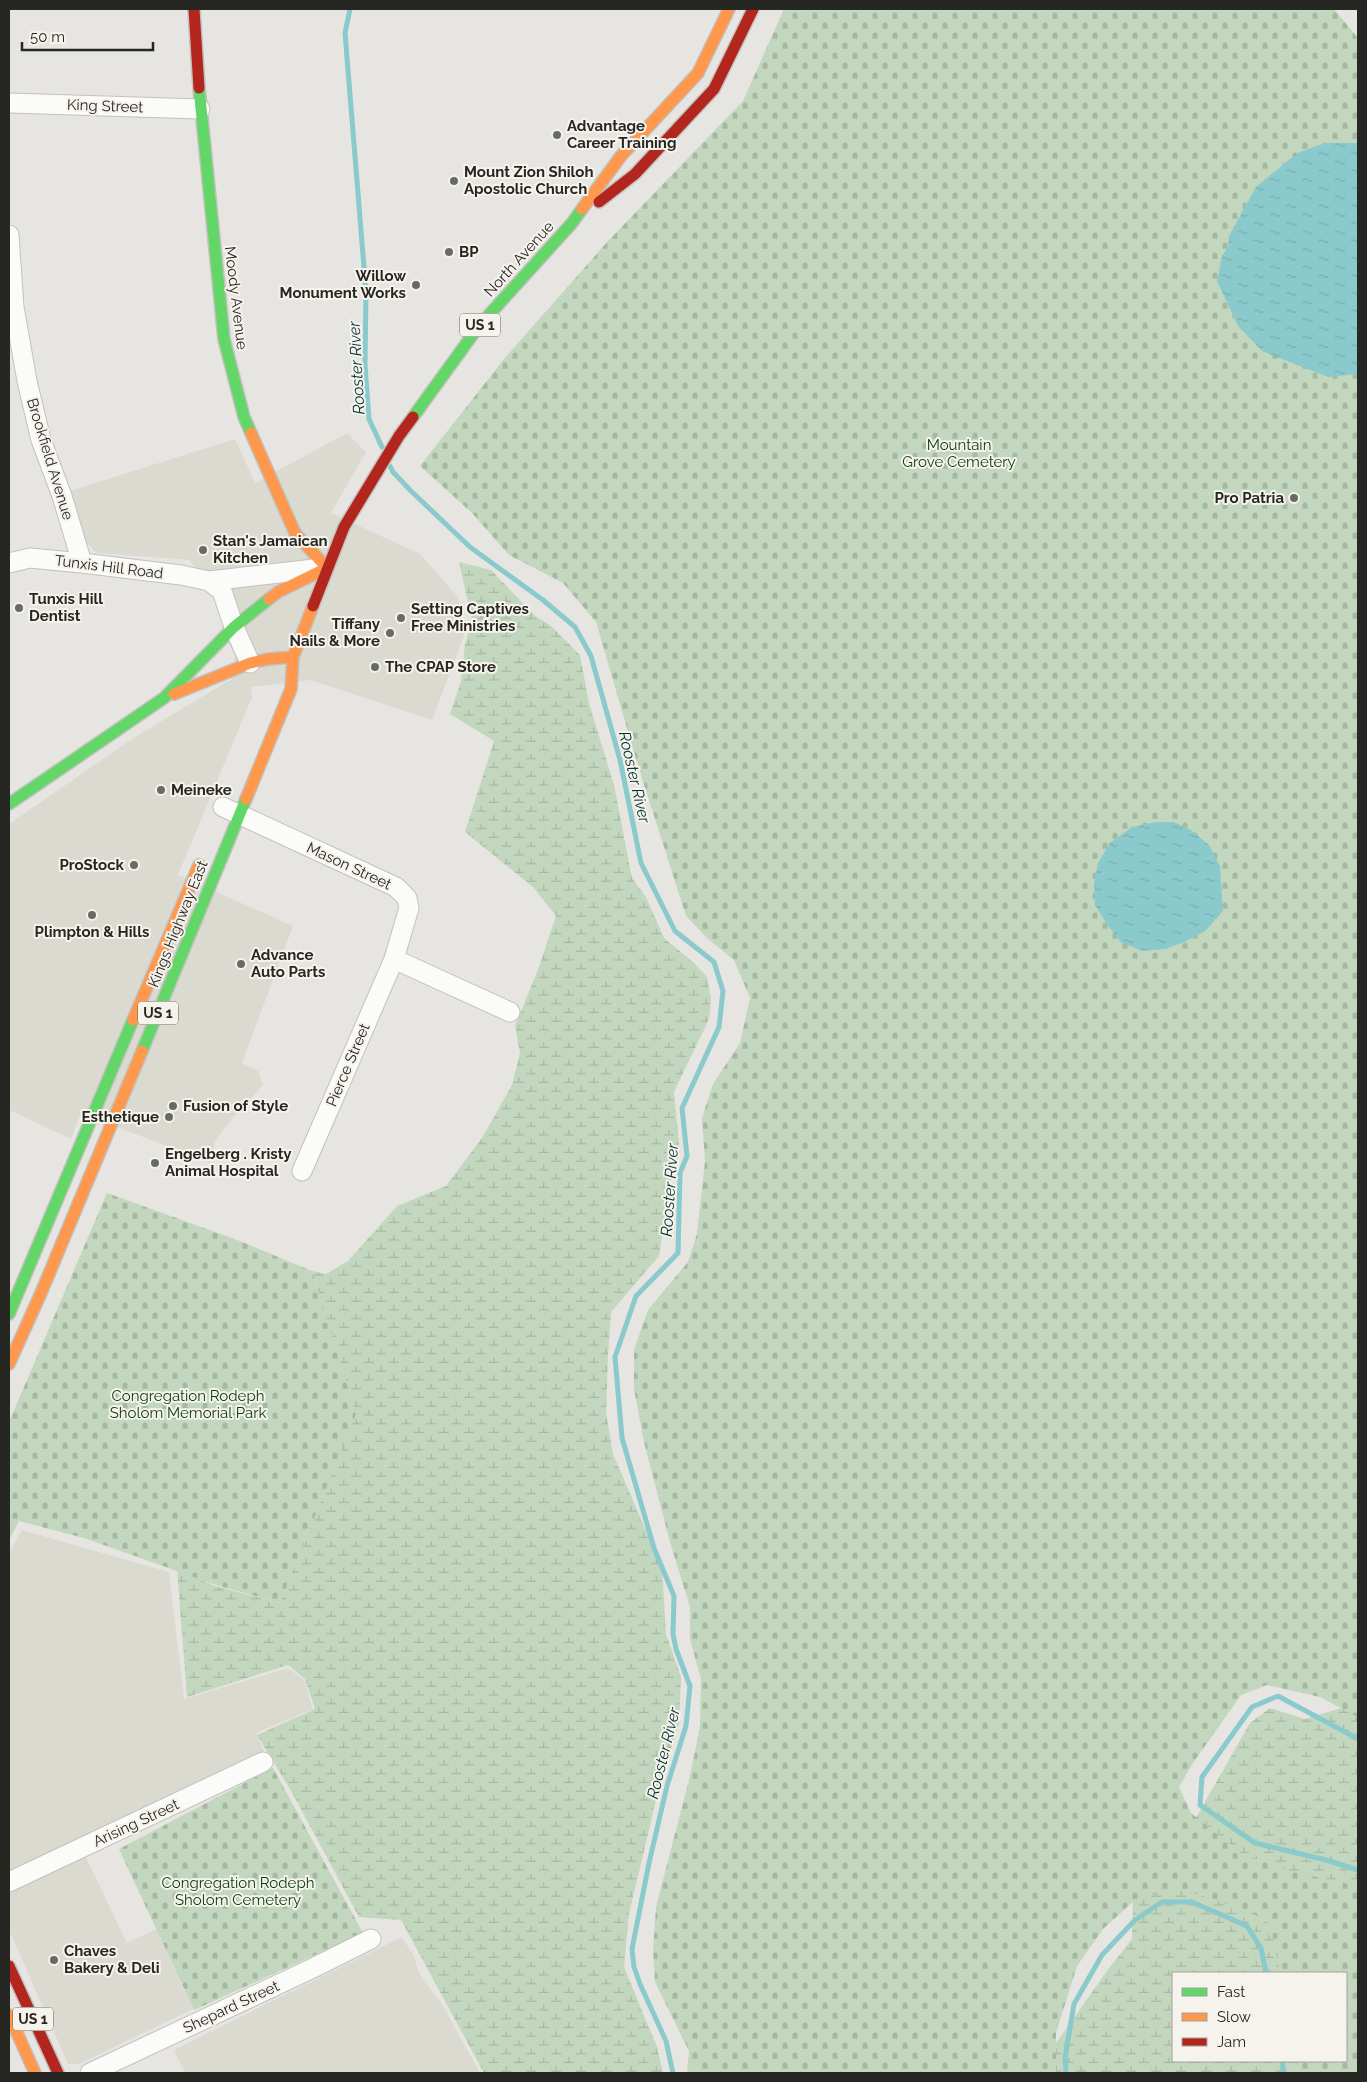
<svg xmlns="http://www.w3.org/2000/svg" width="1367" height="2082" viewBox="0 0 1367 2082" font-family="Raleway,sans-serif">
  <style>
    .built { fill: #dbdad0 }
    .wetland { fill: url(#wetland-marsh); fill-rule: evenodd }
    .cemetery { fill: url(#cemetery-stones) }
    .water { fill: url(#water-ripples) }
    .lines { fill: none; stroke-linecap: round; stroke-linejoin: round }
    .stream { stroke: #8acacc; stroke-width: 5 }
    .street-casing { stroke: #c2c1be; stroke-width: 21 }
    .fast-casing { stroke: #c2c1be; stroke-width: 14 }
    .slow-casing { stroke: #c2c1be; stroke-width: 14 }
    .jam-casing { stroke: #c2c1be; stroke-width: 14 }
    .street { stroke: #fbfbfa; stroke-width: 19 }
    .fast { stroke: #63d668; stroke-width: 11 }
    .slow { stroke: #ff974d; stroke-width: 11 }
    .jam { stroke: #b3261e; stroke-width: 11 }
    .poi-dot { fill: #696966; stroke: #f5f3ec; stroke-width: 2 }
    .labels { text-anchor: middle; stroke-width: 4; stroke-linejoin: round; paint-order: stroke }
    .shield { fill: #f5f3ec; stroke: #64645f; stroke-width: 1 }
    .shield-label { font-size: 14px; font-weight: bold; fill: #262623 }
    .street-label { font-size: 15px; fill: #262623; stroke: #f5f3ec }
    .poi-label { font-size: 15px; font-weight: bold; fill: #262623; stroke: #f5f3ec; text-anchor: start }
    .park-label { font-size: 15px; fill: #0a3b08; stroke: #f5f3ec }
    .water-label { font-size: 16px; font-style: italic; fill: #033234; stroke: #f5f3ec }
  </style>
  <defs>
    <pattern id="wetland-marsh" width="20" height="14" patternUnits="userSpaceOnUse" patternTransform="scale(1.25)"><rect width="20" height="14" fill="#c2d7bd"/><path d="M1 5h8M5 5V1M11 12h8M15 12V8" fill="none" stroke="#a7b8a2"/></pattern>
    <pattern id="cemetery-stones" width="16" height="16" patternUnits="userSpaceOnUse" patternTransform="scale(1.25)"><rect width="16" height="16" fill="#c2d7bd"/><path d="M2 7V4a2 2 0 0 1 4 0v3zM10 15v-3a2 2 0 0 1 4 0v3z" fill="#a7b8a2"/></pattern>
    <pattern id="water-ripples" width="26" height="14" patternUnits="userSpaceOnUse" patternTransform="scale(1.25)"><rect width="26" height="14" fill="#8acacc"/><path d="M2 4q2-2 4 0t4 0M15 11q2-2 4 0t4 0" fill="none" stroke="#77adaf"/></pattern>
  </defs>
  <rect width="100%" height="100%" fill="#e6e5e1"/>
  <path class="built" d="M 347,433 L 366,452 L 331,513 L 420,554 L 458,597 L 464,636 L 432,720 L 310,680 L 251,687 L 252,697 L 178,875 L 293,926 L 242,1063 L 258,1071 L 263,1085 L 226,1126 L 215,1142 L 210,1163 L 81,1113 L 71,1139 L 9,1110 L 9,824 L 132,739 L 233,678 L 235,656 L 222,629 L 225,616 L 190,560 L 97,553 L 84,540 L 70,491 L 235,439 L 255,483 Z
    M 22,1530 L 169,1572 L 184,1699 L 288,1668 L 304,1680 L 313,1709 L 256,1733 L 267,1758 L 79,1843 L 127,1943 L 156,1929 L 193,2009 L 79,2064 L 68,2064 L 9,1930 L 9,1553 Z
    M 400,1938 L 403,1939 L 413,1954 L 419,1973 L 443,2006 L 480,2073 L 185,2073 L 174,2050 Z"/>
  <path class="wetland" d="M 459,562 L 491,570 L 535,616 L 550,625 L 580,655 L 589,703 L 614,785 L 632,878 L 646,897 L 664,938 L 694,963 L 707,977 L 711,999 L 709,1019 L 674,1092 L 680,1153 L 670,1182 L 659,1256 L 611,1312 L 608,1356 L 606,1412 L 613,1454 L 662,1568 L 666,1634 L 681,1677 L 679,1724 L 660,1783 L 629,1914 L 624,1967 L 657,2047 L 663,2073 L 484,2073 L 401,1920 L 359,1917 L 290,1789 L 257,1735 L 315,1709 L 305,1679 L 288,1665 L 187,1697 L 177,1569 L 215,1586 L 280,1603 L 355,1414 L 312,1271 L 326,1274 L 348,1261 L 397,1206 L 446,1186 L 482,1138 L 512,1085 L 520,1053 L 515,1026 L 539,967 L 556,916 L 533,887 L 465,832 L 494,741 L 450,714 L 461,681 L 465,644 L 472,620 Z
    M 1358,1703 L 1358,2073 L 1042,2073 L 1042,2063 L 1107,1971 L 1132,1939 L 1133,1896 L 1193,1823 L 1250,1723 L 1270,1708 L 1305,1719 ZM 1173,1973 L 1346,1973 L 1346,2061 L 1173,2061 Z"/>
  <path class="cemetery" d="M 784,9 L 1334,9 L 1358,38 L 1358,1717 L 1320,1697 L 1267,1685 L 1241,1695 L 1193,1763 L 1179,1787 L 1191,1813 L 1242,1854 L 1298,1873 L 1358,1886 L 1358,2073 L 1300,2073 L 1297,2061 L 1346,2061 L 1346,1973 L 1280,1973 L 1270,1924 L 1249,1911 L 1175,1887 L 1134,1901 L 1103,1929 L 1077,1966 L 1056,2033 L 1056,2073 L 687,2073 L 689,2051 L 655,1982 L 653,1951 L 656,1907 L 690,1776 L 700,1726 L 701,1679 L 690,1639 L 690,1607 L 670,1542 L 644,1442 L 634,1389 L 634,1350 L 648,1310 L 688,1262 L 697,1234 L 705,1161 L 702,1118 L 713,1084 L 740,1043 L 750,998 L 734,960 L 707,938 L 686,916 L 636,759 L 596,622 L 563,583 L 509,555 L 472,513 L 420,466 L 504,359 L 609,240 L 743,101 Z
    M 107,1193 L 237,1240 L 312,1271 L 356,1414 L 280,1603 L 219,1586 L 84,1538 L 19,1521 L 9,1540 L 9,1422 Z
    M 273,1768 L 363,1933 L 194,2010 L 119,1849 Z"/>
  <path class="water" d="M 1325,143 L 1358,143 L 1358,374 L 1328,377 L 1262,351 L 1238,326 L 1217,281 L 1222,256 L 1228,247 L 1229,236 L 1256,187 L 1297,153 Z
    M 1156,822 L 1174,822 L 1191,830 L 1209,845 L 1220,866 L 1223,911 L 1205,931 L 1184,942 L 1165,949 L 1142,951 L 1121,942 L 1108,926 L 1095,905 L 1094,884 L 1098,863 L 1110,843 L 1132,827 Z"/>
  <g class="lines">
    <path class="stream" d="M 350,9 L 345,33 L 366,292 L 365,365 L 369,419 L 382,447
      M 390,466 L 393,472 L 411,491 L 470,547 L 543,600 L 575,627 L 591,656 L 620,760 L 641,863 L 675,931 L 714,962 L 723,991 L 719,1027 L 682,1108 L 687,1156 L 680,1173 L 678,1253 L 636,1296 L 615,1357 L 622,1438 L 654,1548 L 674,1596 L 673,1634 L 676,1649 L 690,1686 L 686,1726 L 667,1786 L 649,1863 L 632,1949 L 634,1967 L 640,1984 L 666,2041 L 673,2073
      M 1358,1739 L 1278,1696 L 1252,1707 L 1202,1777 L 1200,1805 L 1255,1843 L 1326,1860 L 1358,1870
      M 1282,2061 L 1284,2073
      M 1066,2073 L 1065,2058 L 1074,2004 L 1102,1955 L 1135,1920 L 1162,1902 L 1192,1902 L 1247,1926 L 1261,1948 L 1266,1973"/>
    <defs>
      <path id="street" d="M 9,103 L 200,109
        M 9,235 L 14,307 L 27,381 L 41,440 L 62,496 L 82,563
        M 9,563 L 30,558 L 82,563 L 181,575 L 209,581 L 314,569
        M 209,581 L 222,591 L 234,627 L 250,663
        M 223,807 L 396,887 L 407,898 L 409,908 L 394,959 L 510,1012
        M 302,1171 L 394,959
        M 9,1882 L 263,1762
        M 90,2073 L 313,1968 L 371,1939"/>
      <path id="fast" d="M 199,88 L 224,339 L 244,417 L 251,433
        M 413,417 L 479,326 L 572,223 L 582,209
        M 9,804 L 164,698 L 234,627 L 269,599
        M 142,1051 L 246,799
        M 9,1314 L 133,1020"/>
      <path id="slow" d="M 582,209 L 621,156 L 698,73 L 729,9
        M 251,433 L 295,533 L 327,568 L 278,592 L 269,599
        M 174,694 L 250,663 L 268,659 L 293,657
        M 246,799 L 291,689 L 293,657 L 313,606
        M 133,1020 L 199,865
        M 9,1364 L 41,1293 L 142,1051
        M 9,2015 L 35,2073"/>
      <path id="jam" d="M 194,9 L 199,88
        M 599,202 L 635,174 L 714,89 L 753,9
        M 313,606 L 344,527 L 399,436 L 413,417
        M 9,1966 L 58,2073"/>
    </defs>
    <use href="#street" class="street-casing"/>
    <use href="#fast" class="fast-casing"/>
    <use href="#slow" class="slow-casing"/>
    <use href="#jam" class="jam-casing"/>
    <use href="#street" class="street"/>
    <use href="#fast" class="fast"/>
    <use href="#slow" class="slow"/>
    <use href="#jam" class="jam"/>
  </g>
  <g class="poi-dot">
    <circle cx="557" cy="135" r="5"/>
    <circle cx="454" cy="181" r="5"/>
    <circle cx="449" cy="252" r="5"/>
    <circle cx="416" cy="285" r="5"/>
    <circle cx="1294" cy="498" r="5"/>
    <circle cx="203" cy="550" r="5"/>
    <circle cx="19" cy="608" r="5"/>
    <circle cx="401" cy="618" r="5"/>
    <circle cx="390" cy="633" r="5"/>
    <circle cx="375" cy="667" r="5"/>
    <circle cx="161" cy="790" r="5"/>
    <circle cx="134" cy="865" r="5"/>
    <circle cx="92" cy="915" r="5"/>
    <circle cx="241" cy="964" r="5"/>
    <circle cx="173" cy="1106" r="5"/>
    <circle cx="169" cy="1117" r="5"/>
    <circle cx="155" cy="1163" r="5"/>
    <circle cx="54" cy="1960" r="5"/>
  </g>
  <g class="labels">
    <g class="shield">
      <rect x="460" y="313.5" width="40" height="23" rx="4"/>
      <rect x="138" y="1001.5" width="40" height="23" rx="4"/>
      <rect x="13" y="2007.5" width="40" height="23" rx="4"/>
    </g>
    <g class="shield-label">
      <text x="480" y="330">US 1</text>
      <text x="158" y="1018">US 1</text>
      <text x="33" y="2024">US 1</text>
    </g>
    <g class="street-label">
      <text transform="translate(105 106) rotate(2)" y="5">King Street</text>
      <text transform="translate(519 259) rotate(-48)" y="5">North Avenue</text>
      <text transform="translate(236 298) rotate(83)" y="5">Moody Avenue</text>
      <text transform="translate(50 459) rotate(73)" y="5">Brookfield Avenue</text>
      <text transform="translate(109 567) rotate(7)" y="5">Tunxis Hill Road</text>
      <text transform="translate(349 866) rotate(25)" y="5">Mason Street</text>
      <text transform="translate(178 924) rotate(-68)" y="5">Kings Highway East</text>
      <text transform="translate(348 1065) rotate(-67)" y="5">Pierce Street</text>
      <text transform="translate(136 1823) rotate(-25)" y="5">Arising Street</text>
      <text transform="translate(231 2007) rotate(-25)" y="5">Shepard Street</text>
    </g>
    <g class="poi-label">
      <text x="567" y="131">Advantage<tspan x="567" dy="17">Career Training</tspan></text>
      <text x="464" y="177">Mount Zion Shiloh<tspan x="464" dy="17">Apostolic Church</tspan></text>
      <text x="459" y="257">BP</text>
      <text x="406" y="281" text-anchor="end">Willow<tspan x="406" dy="17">Monument Works</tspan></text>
      <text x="1284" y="503" text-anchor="end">Pro Patria</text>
      <text x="213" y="546">Stan's Jamaican<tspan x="213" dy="17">Kitchen</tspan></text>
      <text x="29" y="604">Tunxis Hill<tspan x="29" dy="17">Dentist</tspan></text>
      <text x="411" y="614">Setting Captives<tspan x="411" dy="17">Free Ministries</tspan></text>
      <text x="380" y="629" text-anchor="end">Tiffany<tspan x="380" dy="17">Nails &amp; More</tspan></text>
      <text x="385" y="672">The CPAP Store</text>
      <text x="171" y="795">Meineke</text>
      <text x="124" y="870" text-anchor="end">ProStock</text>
      <text x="92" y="937" text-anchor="middle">Plimpton &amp; Hills</text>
      <text x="251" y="960">Advance<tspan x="251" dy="17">Auto Parts</tspan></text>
      <text x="183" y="1111">Fusion of Style</text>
      <text x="159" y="1122" text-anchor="end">Esthetique</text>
      <text x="165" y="1159">Engelberg . Kristy<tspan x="165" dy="17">Animal Hospital</tspan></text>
      <text x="64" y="1956">Chaves<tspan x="64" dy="17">Bakery &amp; Deli</tspan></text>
    </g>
    <g class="park-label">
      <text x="959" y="450">Mountain<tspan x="959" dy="17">Grove Cemetery</tspan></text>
      <text x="188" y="1401">Congregation Rodeph<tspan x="188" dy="17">Sholom Memorial Park</tspan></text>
      <text x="238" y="1888">Congregation Rodeph<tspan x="238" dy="17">Sholom Cemetery</tspan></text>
    </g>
    <g class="water-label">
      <text transform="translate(356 368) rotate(-93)" y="6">Rooster River</text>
      <text transform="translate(635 777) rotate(77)" y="6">Rooster River</text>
      <text transform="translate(669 1190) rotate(-86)" y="6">Rooster River</text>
      <text transform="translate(663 1753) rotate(-76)" y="6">Rooster River</text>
    </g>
  </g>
  <rect width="1367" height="2082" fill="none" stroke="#262623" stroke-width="20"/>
  <rect x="1172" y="1972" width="175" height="90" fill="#f5f3ec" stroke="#a2a19c"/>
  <rect x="1182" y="1988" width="25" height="8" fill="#63d668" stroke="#a2a19c"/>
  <text x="1217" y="1997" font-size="15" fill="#262623">Fast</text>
  <rect x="1182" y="2013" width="25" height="8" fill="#ff974d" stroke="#a2a19c"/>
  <text x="1217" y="2022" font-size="15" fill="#262623">Slow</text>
  <rect x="1182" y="2038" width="25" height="8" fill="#b3261e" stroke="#a2a19c"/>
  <text x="1217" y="2047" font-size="15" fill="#262623">Jam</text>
  <path d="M22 42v8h131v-8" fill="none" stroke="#262623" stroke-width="2.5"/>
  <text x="30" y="42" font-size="15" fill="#262623" stroke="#f5f3ec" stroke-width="4" paint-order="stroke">50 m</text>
</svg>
